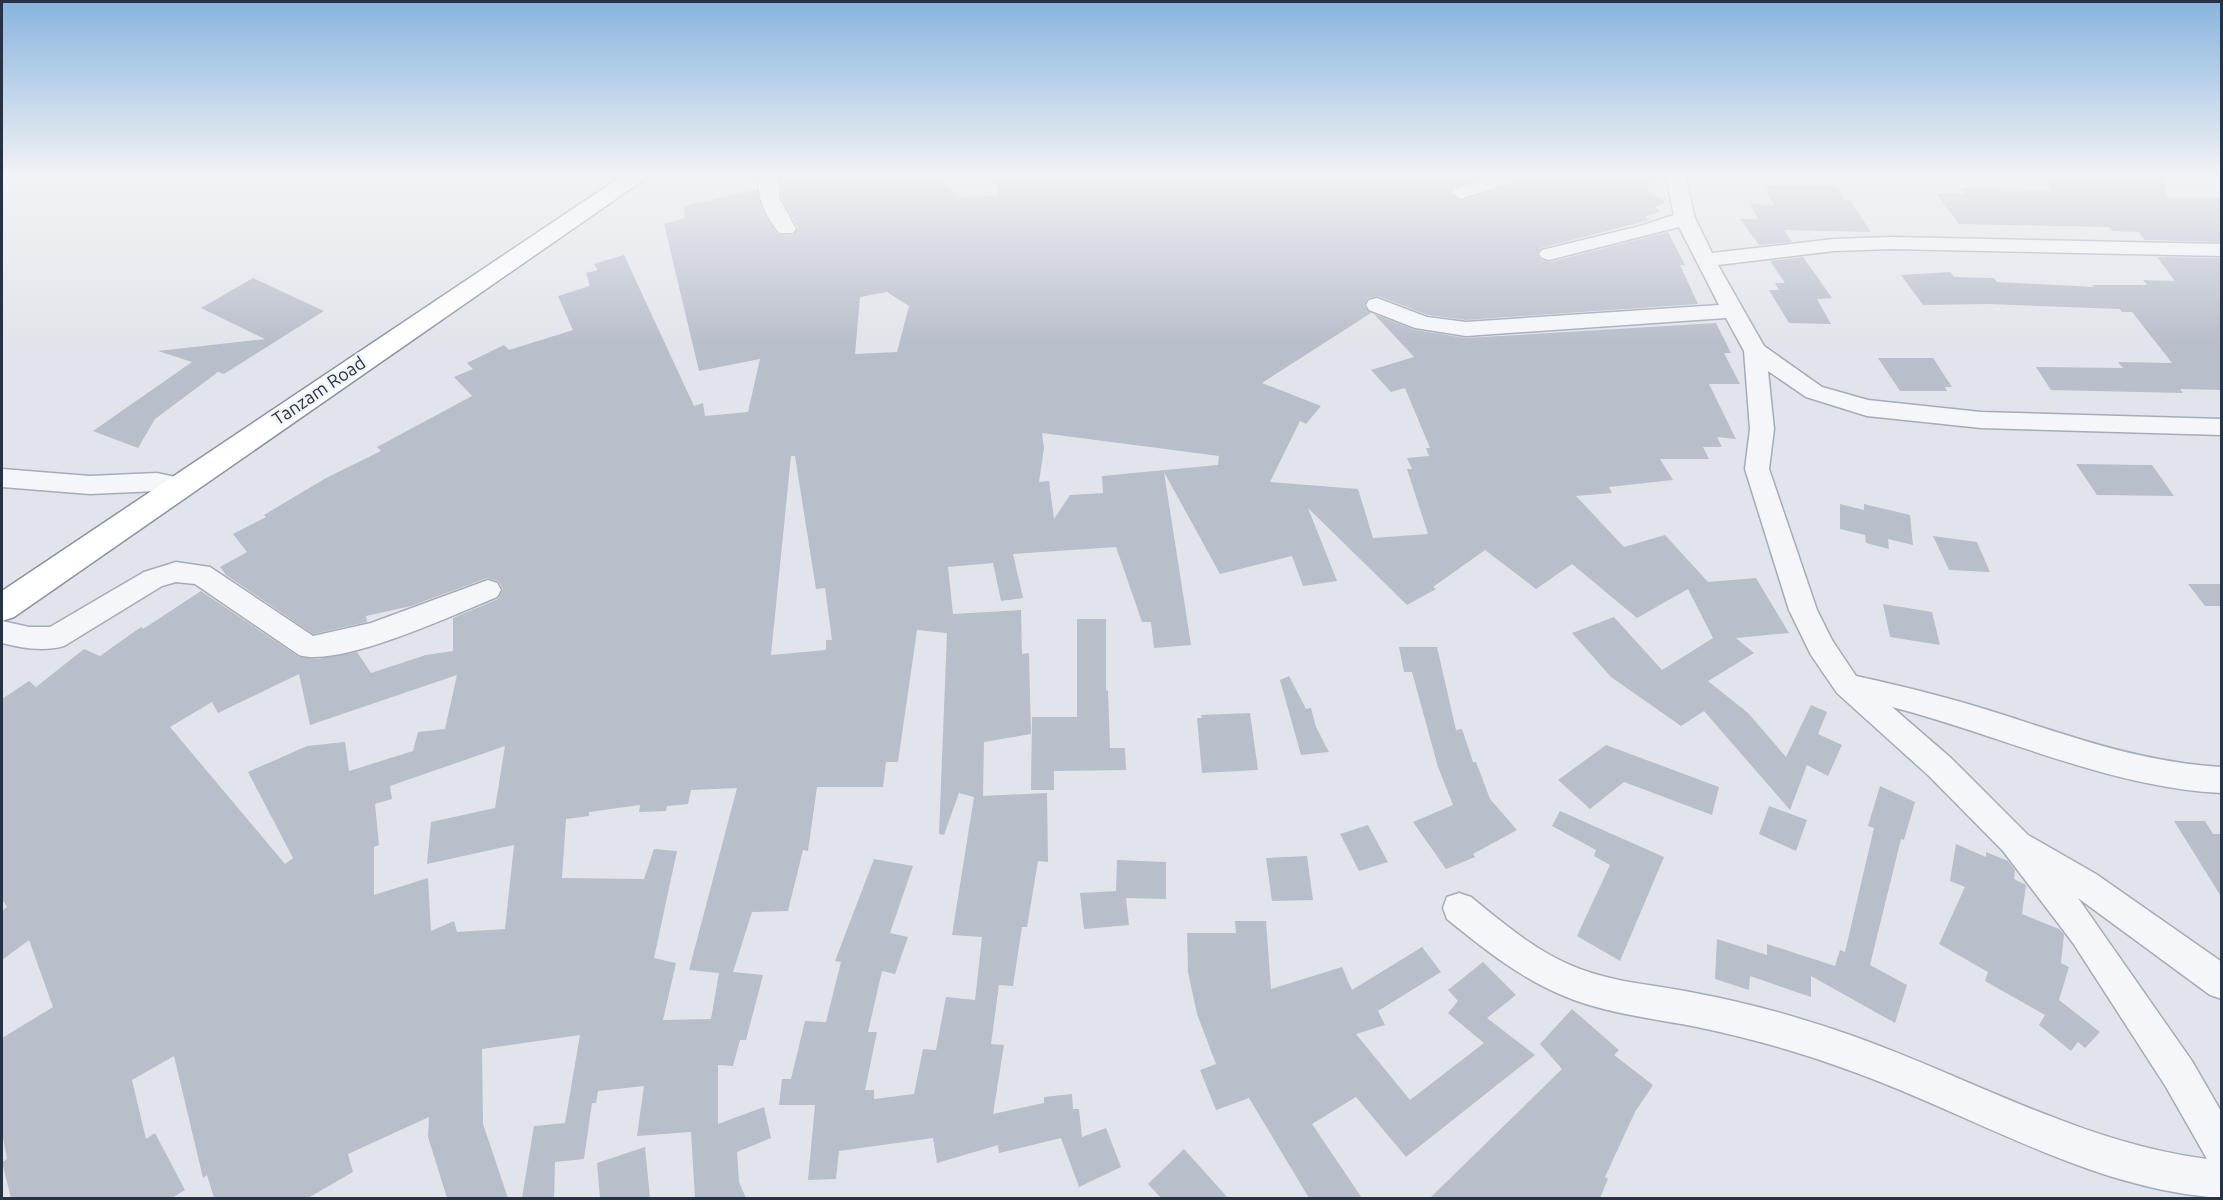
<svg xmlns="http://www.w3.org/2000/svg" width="2223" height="1200" viewBox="0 0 2223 1200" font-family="Ubuntu,sans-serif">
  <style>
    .building { fill: #b8beca; fill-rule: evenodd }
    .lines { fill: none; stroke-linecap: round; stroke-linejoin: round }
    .minor-casing { stroke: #a5acb6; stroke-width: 3 }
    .trunk-casing { stroke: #8793a4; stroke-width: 3 }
    .minor { fill: #f5f6f9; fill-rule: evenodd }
    .trunk { fill: #fff; fill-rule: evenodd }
    .labels { text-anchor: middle; stroke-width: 5; stroke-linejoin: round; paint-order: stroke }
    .street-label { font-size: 18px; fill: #273345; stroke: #f1f4f8 }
  </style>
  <rect width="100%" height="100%" fill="#e1e5eb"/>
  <path class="building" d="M 791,176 L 935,176 L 960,197 L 998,195 L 996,182 L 1031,176 L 1485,176 L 1452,188 L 1449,193 L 1462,201 L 1522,182 L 1525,176 L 1657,176 L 1646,190 L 1666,202 L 1655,207 L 1660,211 L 1645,217 L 1650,220 L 1541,248 L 1537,254 L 1541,260 L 1550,262 L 1668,232 L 1685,265 L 1680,265 L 1698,304 L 1466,320 L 1428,315 L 1378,296 L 1368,298 L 1364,306 L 1371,313 L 1262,383 L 1321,406 L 1306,424 L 1300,421 L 1270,482 L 1358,489 L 1373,538 L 1428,534 L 1407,469 L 1412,469 L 1407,458 L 1429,456 L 1426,448 L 1430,448 L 1405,388 L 1391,392 L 1371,370 L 1414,357 L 1374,314 L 1415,330 L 1466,338 L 1716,323 L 1731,353 L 1724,353 L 1740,384 L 1709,384 L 1736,439 L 1717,437 L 1722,447 L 1703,447 L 1709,459 L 1660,459 L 1673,480 L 1609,487 L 1612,493 L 1576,496 L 1624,547 L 1665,535 L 1708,582 L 1756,578 L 1789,633 L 1736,638 L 1754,653 L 1708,681 L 1748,713 L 1786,757 L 1811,705 L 1827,712 L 1818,734 L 1842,745 L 1828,776 L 1807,765 L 1790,810 L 1704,711 L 1681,726 L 1611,677 L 1572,633 L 1614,617 L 1662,670 L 1713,638 L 1688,589 L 1637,618 L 1572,564 L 1536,589 L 1485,550 L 1433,587 L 1436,589 L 1407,605 L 1308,508 L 1337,581 L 1303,586 L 1292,556 L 1220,574 L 1164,472 L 1191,645 L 1154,648 L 1151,622 L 1142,622 L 1116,547 L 1013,554 L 1023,598 L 1001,601 L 993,563 L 948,567 L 953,614 L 1021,610 L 1022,654 L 1029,653 L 1031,734 L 984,742 L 983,796 L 1047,793 L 1048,862 L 1038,861 L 1027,927 L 1022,927 L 1013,986 L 999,985 L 991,1044 L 1004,1045 L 993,1114 L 1044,1103 L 1044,1097 L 1072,1094 L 1073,1109 L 1079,1109 L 1082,1137 L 1106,1128 L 1121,1167 L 1079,1187 L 1061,1138 L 999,1153 L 998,1145 L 937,1163 L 933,1138 L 839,1151 L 836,1179 L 808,1180 L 815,1105 L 779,1105 L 782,1079 L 791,1079 L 805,1021 L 826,1022 L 841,962 L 835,961 L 874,859 L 913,866 L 890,933 L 908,937 L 895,974 L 882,971 L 868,1032 L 877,1032 L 865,1090 L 874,1090 L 874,1099 L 914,1094 L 923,1049 L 936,1050 L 946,997 L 975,1000 L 982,937 L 952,935 L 974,797 L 959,793 L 944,835 L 939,834 L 947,633 L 917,630 L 898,762 L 886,762 L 883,787 L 817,787 L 808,851 L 803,850 L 788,911 L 752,912 L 733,972 L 763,975 L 746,1040 L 740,1040 L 733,1066 L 718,1065 L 718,1124 L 764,1107 L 771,1138 L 737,1152 L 739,1182 L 746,1198 L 695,1198 L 691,1132 L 637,1136 L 644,1086 L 598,1091 L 596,1103 L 592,1103 L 584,1159 L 555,1162 L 554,1198 L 522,1198 L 534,1126 L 565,1123 L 580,1035 L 482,1049 L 483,1124 L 508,1198 L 447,1198 L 428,1137 L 429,1117 L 348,1154 L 353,1172 L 308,1198 L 214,1198 L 207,1175 L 203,1178 L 174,1056 L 132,1080 L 146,1139 L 155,1133 L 185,1190 L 172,1198 L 11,1198 L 2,1162 L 7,1159 L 2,1133 L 2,1038 L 53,1007 L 29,940 L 2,960 L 2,911 L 7,907 L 2,899 L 2,699 L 29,681 L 36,687 L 84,649 L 100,656 L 141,627 L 143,629 L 201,591 L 299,657 L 318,659 L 357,652 L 371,673 L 426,655 L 453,651 L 453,618 L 498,599 L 503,589 L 498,581 L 487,578 L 411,606 L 366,616 L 367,622 L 313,634 L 226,575 L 220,567 L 247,552 L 233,534 L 266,517 L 264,515 L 326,478 L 381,451 L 377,447 L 472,396 L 454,377 L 473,369 L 467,363 L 504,345 L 509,350 L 573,330 L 558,296 L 590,286 L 586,273 L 598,270 L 594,264 L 624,255 L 694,406 L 703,403 L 705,416 L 748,412 L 760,359 L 699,371 L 664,224 L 685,218 L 684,206 L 757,189 L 761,207 L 777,234 L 793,235 L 798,228 L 781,196 L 781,184 L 793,182 ZM 887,292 L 909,306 L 897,352 L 855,354 L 860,297 ZM 1042,433 L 1219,456 L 1218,465 L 1102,476 L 1103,493 L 1070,495 L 1054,519 L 1049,481 L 1039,482 L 1044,448 ZM 791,456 L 795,456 L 816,589 L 825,588 L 832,640 L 826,640 L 826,650 L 771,655 ZM 299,674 L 310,725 L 457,675 L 445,729 L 418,732 L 413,751 L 349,771 L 345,742 L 307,746 L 248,772 L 293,858 L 285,864 L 170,727 L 212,702 L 218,713 ZM 505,746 L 495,808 L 431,822 L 427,864 L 514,845 L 505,929 L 457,932 L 454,921 L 431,931 L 428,878 L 374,895 L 374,847 L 379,845 L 375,804 L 392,799 L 390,786 ZM 737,788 L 689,970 L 719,973 L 711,1019 L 663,1020 L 676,963 L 654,958 L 677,851 L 654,849 L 644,879 L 562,878 L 566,819 L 589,816 L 589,812 L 640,805 L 639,812 L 666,811 L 667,806 L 688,804 L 691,790 Z
    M 2051,176 L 2163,176 L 2167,198 L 2222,198 L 2221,242 L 2145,240 L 2139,232 L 2112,231 L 2109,227 L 1959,224 L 1936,193 L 1966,194 L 1960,188 L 2050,189 Z
    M 1763,185 L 1835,186 L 1845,200 L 1850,200 L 1871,232 L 1784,230 L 1792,242 L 1759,245 L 1740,219 L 1758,219 L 1750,204 L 1774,205 Z
    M 1803,257 L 1832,298 L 1817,299 L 1831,324 L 1789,323 L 1769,290 L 1779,290 L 1775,283 L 1785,283 L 1770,261 Z
    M 2157,257 L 2221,258 L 2222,390 L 2180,389 L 2183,393 L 2051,390 L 2036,367 L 2123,368 L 2118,362 L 2172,363 L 2132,312 L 2122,312 L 2120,309 L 1989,304 L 1923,305 L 1901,275 L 1950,272 L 1954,277 L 1994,278 L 1997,282 L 2094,287 L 2092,285 L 2147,285 L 2143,280 L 2175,281 Z
    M 253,278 L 324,311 L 224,374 L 218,372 L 155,419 L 138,448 L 93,431 L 192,362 L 158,351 L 265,339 L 201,308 Z
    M 1878,358 L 1933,358 L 1952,387 L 1945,387 L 1947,391 L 1900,391 Z
    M 2076,464 L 2152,465 L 2174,496 L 2097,495 Z
    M 1840,504 L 1864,510 L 1864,504 L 1910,515 L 1913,545 L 1888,539 L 1889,549 L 1866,543 L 1865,535 L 1840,529 Z
    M 1933,536 L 1977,542 L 1990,572 L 1949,570 Z
    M 2188,584 L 2222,584 L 2222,606 L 2205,606 Z
    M 1883,604 L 1932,612 L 1940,645 L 1890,637 Z
    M 1077,619 L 1106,619 L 1106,691 L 1108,690 L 1110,748 L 1125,748 L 1126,770 L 1054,771 L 1054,790 L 1031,790 L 1032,717 L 1077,717 Z
    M 1399,647 L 1437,647 L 1456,730 L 1462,729 L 1473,762 L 1476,762 L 1490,799 L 1517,830 L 1473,854 L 1475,857 L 1446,869 L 1413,822 L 1453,805 L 1438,767 L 1412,672 L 1404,672 Z
    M 1289,676 L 1306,709 L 1311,708 L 1316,727 L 1329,752 L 1301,755 L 1280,680 Z
    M 1250,713 L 1258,770 L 1202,773 L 1197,718 L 1202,718 L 1201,715 Z
    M 1606,745 L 1719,787 L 1712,815 L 1624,782 L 1590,809 L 1558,780 Z
    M 1880,786 L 1915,802 L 1904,840 L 1901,839 L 1870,965 L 1907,985 L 1895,1023 L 1811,976 L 1811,997 L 1750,976 L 1749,990 L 1715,979 L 1717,939 L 1767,955 L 1767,944 L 1835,966 L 1840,950 L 1845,952 L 1874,828 L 1868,826 Z
    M 1769,806 L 1807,820 L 1796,851 L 1759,834 Z
    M 1560,811 L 1664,857 L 1620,961 L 1577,936 L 1610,865 L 1594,856 L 1596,850 L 1552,826 Z
    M 2174,821 L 2205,821 L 2213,834 L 2222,834 L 2222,898 Z
    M 1368,825 L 1388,862 L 1359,871 L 1340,834 Z
    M 1956,844 L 1986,857 L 1986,852 L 2008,861 L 2015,870 L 2014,879 L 2026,885 L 2022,914 L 2059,929 L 2064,934 L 2061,963 L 2069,967 L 2059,1000 L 2100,1032 L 2085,1048 L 2078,1042 L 2071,1051 L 2039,1025 L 2045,1015 L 1985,981 L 1988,972 L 1939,944 L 1965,887 L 1950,881 Z
    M 1307,856 L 1313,900 L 1272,901 L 1266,858 Z
    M 1117,860 L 1166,862 L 1166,899 L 1126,898 L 1129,925 L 1084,929 L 1080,893 L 1116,891 Z
    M 1235,921 L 1266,921 L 1271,989 L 1342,967 L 1352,990 L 1422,947 L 1441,972 L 1378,1011 L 1385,1025 L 1356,1034 L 1410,1100 L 1484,1043 L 1448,1013 L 1458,1001 L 1448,990 L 1483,962 L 1516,995 L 1487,1018 L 1535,1055 L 1406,1157 L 1356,1097 L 1312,1124 L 1362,1198 L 1309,1198 L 1249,1098 L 1216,1110 L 1200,1070 L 1216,1064 L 1197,1014 L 1188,972 L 1187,933 L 1236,933 Z
    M 1572,1009 L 1619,1050 L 1614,1055 L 1653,1085 L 1635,1112 L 1605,1177 L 1608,1179 L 1600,1198 L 1430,1198 L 1562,1069 L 1540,1044 Z
    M 645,1147 L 650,1198 L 600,1198 L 597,1163 Z
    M 1184,1149 L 1228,1198 L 1161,1198 L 1148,1184 Z"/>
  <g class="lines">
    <defs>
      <path id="minor" d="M 760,176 L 779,176 L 779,197 L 796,229 L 793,233 L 779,233 C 767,217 755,197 760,176 Z
        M 1493,176 L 1523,176 L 1521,180 L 1461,199 L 1451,193 L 1454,189 Z
        M 1666,176 L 1685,176 L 1695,218 L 1712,253 L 1834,239 L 1891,237 L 2222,244 L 2222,256 L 1891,249 L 1834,251 L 1718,265 L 1764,346 L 1822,387 L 1868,400 L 1981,412 L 2222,419 L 2222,435 L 1981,428 L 1867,416 L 1806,397 L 1768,371 L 1774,429 L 1769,469 L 1817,610 L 1832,640 L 1856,676 C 1907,687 1958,700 2007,716 C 2078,739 2147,763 2222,767 L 2222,793 C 2110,788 2001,735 1892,707 L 1951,758 L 2028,835 L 2096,874 L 2222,962 L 2222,999 L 2210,995 L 2078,898 L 2192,1061 L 2222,1113 L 2222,1198 C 2091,1190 1974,1115 1854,1072 C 1803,1053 1750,1038 1697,1027 C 1652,1018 1607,1014 1564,996 C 1520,978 1484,949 1447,919 L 1443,908 L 1447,897 L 1459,893 L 1471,897 C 1504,924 1539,954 1580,969 C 1617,983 1657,985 1695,993 C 1749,1003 1802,1018 1853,1036 C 1971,1078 2082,1143 2207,1159 L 2166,1087 L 2073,943 L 2003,851 L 1929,776 L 1837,693 L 1811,655 L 1789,610 L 1745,469 L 1750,429 L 1744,351 L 1726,318 L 1466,336 L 1415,328 L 1369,310 L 1366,305 L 1369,300 L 1377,298 L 1427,317 L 1466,322 L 1719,305 L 1679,227 L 1549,260 L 1542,258 L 1539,254 L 1542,250 L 1640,226 L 1674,215 Z
        M 2,469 L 90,476 L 157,473 L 189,480 L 192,486 L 189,492 L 180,495 L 157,491 L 90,494 L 2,487 Z
        M 176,562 L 210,567 L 313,636 L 371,623 L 488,580 L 497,583 L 501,590 L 497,597 C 455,614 340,668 299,655 L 195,584 L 176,582 L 162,586 L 64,646 C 43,652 22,648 2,643 L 2,621 L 29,627 L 50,627 L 144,572 Z"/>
      <path id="trunk" d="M 622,176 L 649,176 L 14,617 L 2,621 L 2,591 Z"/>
    </defs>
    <use href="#minor" class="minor-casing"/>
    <use href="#trunk" class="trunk-casing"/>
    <use href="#minor" class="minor"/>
    <use href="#trunk" class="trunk"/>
  </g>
  <linearGradient id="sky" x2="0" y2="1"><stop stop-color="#88b4de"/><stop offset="0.51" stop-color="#f2f3f6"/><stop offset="1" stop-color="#f2f3f6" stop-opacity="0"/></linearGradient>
  <rect width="2223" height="344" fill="url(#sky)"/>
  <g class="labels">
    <g class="street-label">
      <text transform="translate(319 391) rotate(-34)" y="6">Tanzam Road</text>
    </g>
  </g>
  <rect width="2223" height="1200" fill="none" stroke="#273345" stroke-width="6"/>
</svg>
